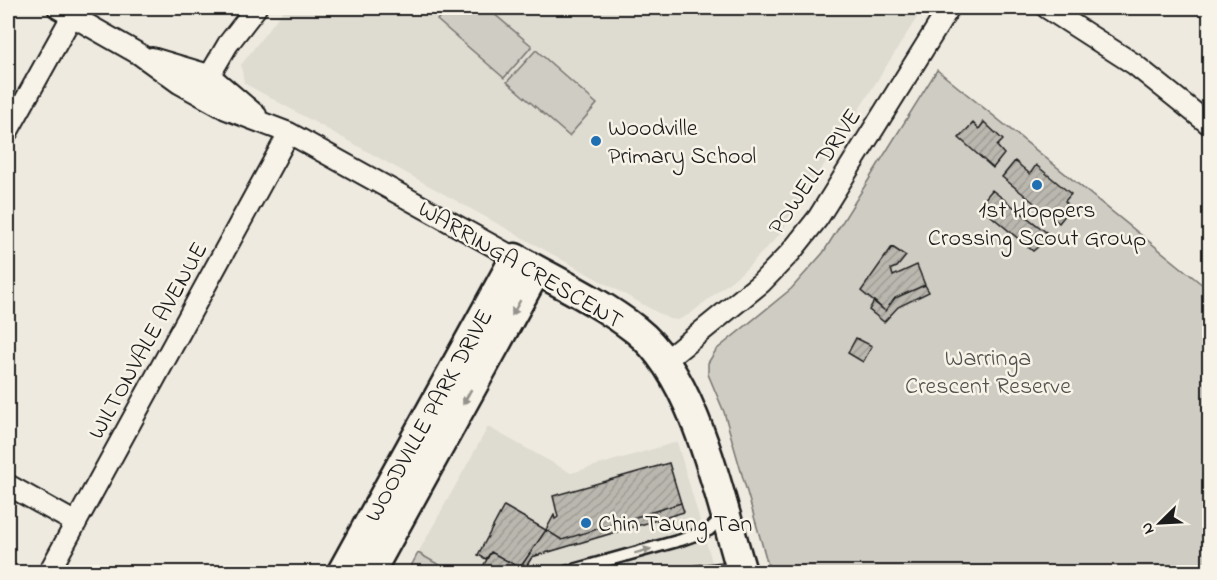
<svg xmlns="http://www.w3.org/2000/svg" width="1217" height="580" viewBox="0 0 1217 580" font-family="'Indie Flower',sans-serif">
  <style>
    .built { fill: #dedbd1 }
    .green { fill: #cfccc3; stroke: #767470; stroke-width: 1.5 }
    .building { fill: url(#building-hatch); stroke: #1c1c1c; stroke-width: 1.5 }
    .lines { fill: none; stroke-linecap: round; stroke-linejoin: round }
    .lane-casing { stroke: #1c1c1c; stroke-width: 15 }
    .street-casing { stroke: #1c1c1c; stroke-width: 24 }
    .secondary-casing { stroke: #1c1c1c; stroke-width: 33 }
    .lane { stroke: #f7f3e8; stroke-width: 10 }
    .street { stroke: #f7f3e8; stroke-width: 20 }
    .secondary { stroke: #f7f3e8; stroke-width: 28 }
    .oneway { fill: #94928c }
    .poi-dot { fill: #1f6fb2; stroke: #f7f3e8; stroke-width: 2 }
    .labels { text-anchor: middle; stroke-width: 5; stroke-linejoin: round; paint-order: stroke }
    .poi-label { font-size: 24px; fill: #1c1c1c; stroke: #f7f3e8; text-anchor: start }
    .street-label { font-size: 24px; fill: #1c1c1c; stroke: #f7f3e8 }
    .park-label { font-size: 24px; fill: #52514e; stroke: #f7f3e8 }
  </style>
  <defs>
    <pattern id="building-hatch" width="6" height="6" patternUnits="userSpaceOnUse" patternTransform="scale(1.5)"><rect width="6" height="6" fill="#bab7af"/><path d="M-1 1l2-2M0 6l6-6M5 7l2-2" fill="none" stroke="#9f9d96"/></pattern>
  </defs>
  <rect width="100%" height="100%" fill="#eeeae0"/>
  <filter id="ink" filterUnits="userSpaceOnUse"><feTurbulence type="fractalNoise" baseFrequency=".0167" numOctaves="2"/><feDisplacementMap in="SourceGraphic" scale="12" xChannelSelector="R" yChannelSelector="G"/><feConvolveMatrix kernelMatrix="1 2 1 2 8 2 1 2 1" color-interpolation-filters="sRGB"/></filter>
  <g filter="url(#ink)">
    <path class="built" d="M 285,8 L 923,8 L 781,233 L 746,269 L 690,314 L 678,320 L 669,319 L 244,83 L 241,65 Z
      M 488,427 L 571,473 L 677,442 L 715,572 L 451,572 L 418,553 Z"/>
    <path class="green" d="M 448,8 L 487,8 L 532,46 L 504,78 L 437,20 Z
      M 536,50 L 597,104 L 569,136 L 507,82 Z
      M 937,70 L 1209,290 L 1209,572 L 770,572 L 724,412 L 708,374 L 708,363 L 716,350 L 791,289 L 823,253 Z
      M 418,553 L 450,571 L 451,572 L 408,572 Z"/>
    <path class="building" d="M 984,122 L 1003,140 L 997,146 L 1004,154 L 993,168 L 959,138 L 973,123 L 979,129 Z
      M 1015,161 L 1030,174 L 1036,165 L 1071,194 L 1065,201 L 1071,208 L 1059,223 L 1002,177 Z
      M 992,190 L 1051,236 L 1033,251 L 979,206 Z
      M 892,247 L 906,256 L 897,267 L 891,269 L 893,276 L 917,265 L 925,285 L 895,298 L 885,311 L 861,291 Z
      M 925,285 L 929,292 L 898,307 L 884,322 L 869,310 L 874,301 L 885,311 L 895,298 Z
      M 856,338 L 872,346 L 863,362 L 848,353 Z
      M 669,463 L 681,503 L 562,540 L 546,530 L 554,515 L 555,519 L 558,517 L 553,496 Z
      M 681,503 L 684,512 L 532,557 L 523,572 L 517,572 L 546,530 L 562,540 Z
      M 504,506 L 546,530 L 520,568 L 491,552 L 486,559 L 478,555 Z
      M 491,552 L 520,568 L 517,572 L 480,572 Z"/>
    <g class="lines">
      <defs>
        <path id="lane" d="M 566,572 L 681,540 L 709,530 L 722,517
          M 695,572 L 721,569 L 741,570"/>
        <path id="street" d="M 58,8 L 139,54 L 179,83 L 226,109 L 289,133 L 515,258
          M 1047,8 L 1134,64 L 1210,125
          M 152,58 L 209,75 L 256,115
          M 204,85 L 228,44 L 256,8
          M 8,131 L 72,16
          M 665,361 L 761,283 L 791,252 L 818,218 L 949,8
          M 8,485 L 76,523
          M 49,572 L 289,133"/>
        <path id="secondary" d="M 342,572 L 515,258 C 555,281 599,301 636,330 C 696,377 720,501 742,572
          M 370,572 L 536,271"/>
      </defs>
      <use href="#lane" class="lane-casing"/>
      <use href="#street" class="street-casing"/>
      <use href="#secondary" class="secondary-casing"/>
      <use href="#lane" class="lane"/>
      <use href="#street" class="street"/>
      <use href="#secondary" class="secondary"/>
    </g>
    <defs><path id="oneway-solid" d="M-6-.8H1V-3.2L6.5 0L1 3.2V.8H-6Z" transform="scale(1.5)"/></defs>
    <g class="oneway">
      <use href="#oneway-solid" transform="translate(516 308) rotate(119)"/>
      <use href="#oneway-solid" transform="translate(467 397) rotate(119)"/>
      <use href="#oneway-solid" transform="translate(643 551) rotate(-15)"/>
    </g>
  </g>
  <g class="poi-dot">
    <circle cx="596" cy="141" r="6"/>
    <circle cx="1037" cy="185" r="6"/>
    <circle cx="586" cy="523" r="6"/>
  </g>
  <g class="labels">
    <g class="poi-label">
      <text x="608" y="135">Woodville<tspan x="608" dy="28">Primary School</tspan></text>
      <text x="1037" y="217" text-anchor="middle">1st Hoppers<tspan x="1037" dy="28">Crossing Scout Group</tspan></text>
      <text x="598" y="531">Chin Taung Tan</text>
    </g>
    <g class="street-label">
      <text transform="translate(814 171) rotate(-56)" y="8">POWELL DRIVE</text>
      <text transform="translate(521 264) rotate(30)" y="8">WARRINGA CRESCENT</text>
      <text transform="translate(147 340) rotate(-61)" y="8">WILTONVALE AVENUE</text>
      <text transform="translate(428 415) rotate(-61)" y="8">WOODVILLE PARK DRIVE</text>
    </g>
    <g class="park-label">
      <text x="988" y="365">Warringa<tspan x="988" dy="28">Crescent Reserve</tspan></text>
    </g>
  </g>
  <rect width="1217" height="580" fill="none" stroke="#f7f3e8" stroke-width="30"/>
  <rect x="15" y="15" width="1187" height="550" fill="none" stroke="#1c1c1c" stroke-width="2" filter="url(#ink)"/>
  <g transform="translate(1160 523) rotate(246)" stroke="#f7f3e8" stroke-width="4.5" paint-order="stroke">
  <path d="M0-4.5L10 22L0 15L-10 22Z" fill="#1c1c1c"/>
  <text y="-9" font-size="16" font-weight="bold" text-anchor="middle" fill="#1c1c1c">N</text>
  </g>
</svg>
